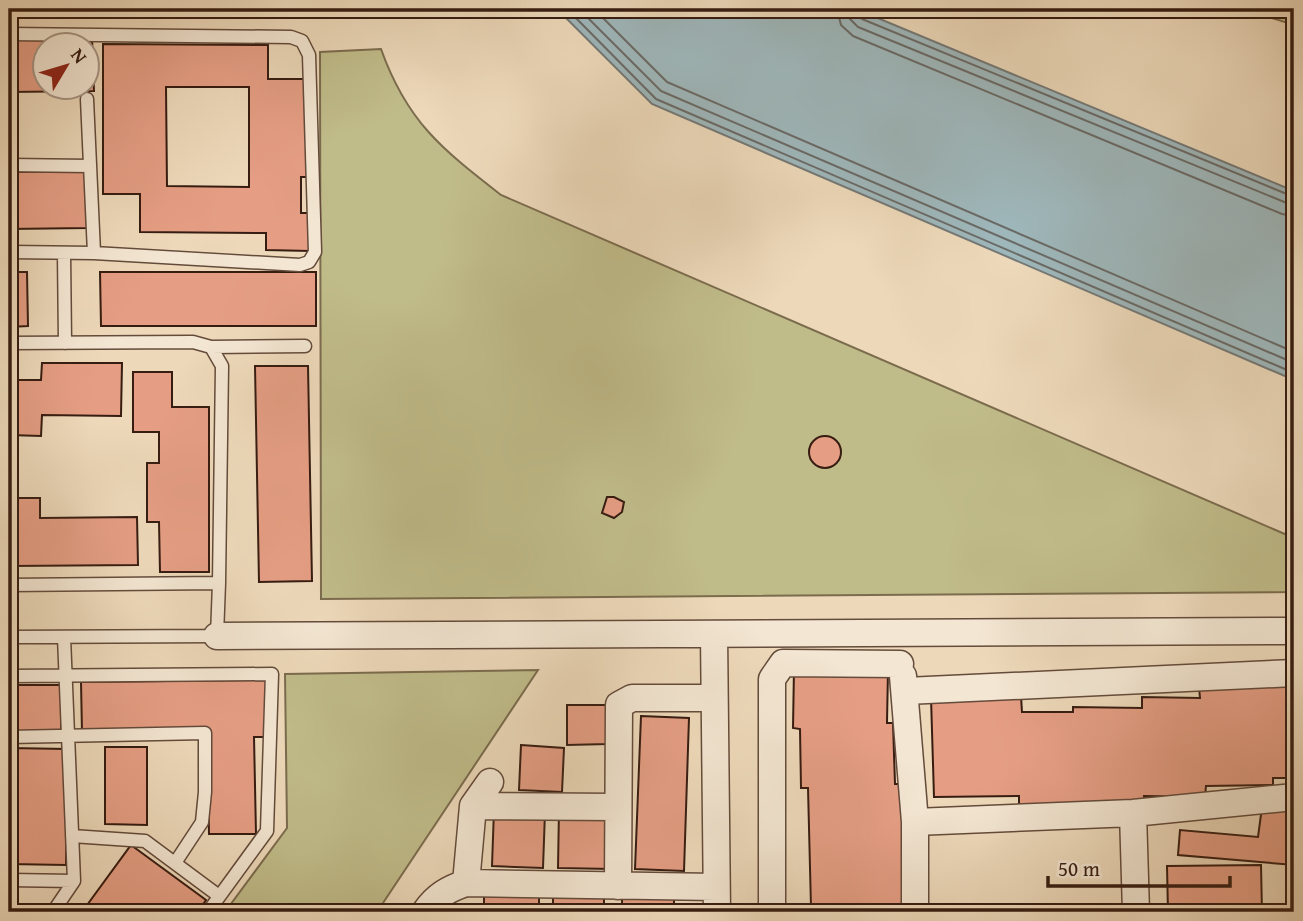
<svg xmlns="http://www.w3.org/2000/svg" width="1303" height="921" viewBox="0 0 1303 921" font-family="'Gentium Book Plus',serif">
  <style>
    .green { fill: #c0bc8a; stroke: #7b6c4e; stroke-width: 2 }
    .water { fill: #9eb7bb; stroke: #747977; stroke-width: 2 }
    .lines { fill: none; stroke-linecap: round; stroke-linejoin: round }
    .shore { stroke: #6a6a66; stroke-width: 2 }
    .building { fill: #e59e84; stroke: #361c11; stroke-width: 2; fill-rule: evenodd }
    .service-casing { stroke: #644b3b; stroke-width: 15 }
    .minor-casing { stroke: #644b3b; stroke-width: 29 }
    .service { stroke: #f3e6d2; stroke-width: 12 }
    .minor { stroke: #f3e6d2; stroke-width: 26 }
  </style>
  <rect width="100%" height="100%" fill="#edd9ba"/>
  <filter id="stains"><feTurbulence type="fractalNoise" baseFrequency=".00286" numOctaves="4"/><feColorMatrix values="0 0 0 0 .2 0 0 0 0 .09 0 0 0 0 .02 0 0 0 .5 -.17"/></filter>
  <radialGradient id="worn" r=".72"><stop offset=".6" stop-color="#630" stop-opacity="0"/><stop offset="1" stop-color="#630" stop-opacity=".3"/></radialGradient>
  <path class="green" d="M 1243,9 L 1294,9 L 1294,25 Z
    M 381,49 C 407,122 442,149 501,195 L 1294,538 L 1294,592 L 321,599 L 320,52 Z
    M 538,670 L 377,912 L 225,912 L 287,828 L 285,674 Z"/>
  <path class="water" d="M 557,9 L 856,9 L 1294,191 L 1294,380 L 652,104 Z"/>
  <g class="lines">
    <path class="shore" d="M 567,9 L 656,99 L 1294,373
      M 579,9 L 661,91 L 1294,363
      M 594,9 L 667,82 L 1294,352
      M 837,9 L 841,25 L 853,36 L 1282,214 L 1294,216
      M 847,9 L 850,19 L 858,27 L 1294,206
      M 856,9 L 862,19 L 1294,197"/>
  </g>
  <path class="building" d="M 239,9 L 299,9 L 298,16 L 239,13 Z
    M 92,37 L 94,91 L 9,92 L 9,38 ZM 46,46 L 88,46 L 88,88 L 46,88 Z
    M 103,44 L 268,45 L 268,79 L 306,79 L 307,177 L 301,177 L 301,213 L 310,213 L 310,251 L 266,250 L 266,233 L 140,232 L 140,194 L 103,194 ZM 166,87 L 249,87 L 249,187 L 167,186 Z
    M 86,171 L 88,228 L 9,229 L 9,172 Z
    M 9,272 L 27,272 L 28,326 L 9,327 Z
    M 100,272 L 316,272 L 316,326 L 101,326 Z
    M 42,363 L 122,363 L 121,416 L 42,415 L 41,436 L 9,435 L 9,380 L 41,380 Z
    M 255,366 L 308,366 L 312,581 L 259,582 Z
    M 133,372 L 172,372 L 172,407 L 209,407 L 209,572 L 160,572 L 159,522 L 147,522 L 147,463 L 159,463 L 159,432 L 133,432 Z
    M809 452a16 16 0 1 1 32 0a16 16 0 1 1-32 0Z
    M 607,497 L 614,497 L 624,502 L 622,512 L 614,518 L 602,513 Z
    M 9,498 L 40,498 L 40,518 L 137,517 L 138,565 L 9,566 Z
    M 794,668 L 888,670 L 887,723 L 893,723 L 895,784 L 908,784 L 907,912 L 816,912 L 816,908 L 811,907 L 808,788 L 801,788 L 800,729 L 793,728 Z
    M 1294,678 L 1294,778 L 1273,778 L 1273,785 L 1206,786 L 1205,797 L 1144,796 L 1145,803 L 1019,806 L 1019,796 L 934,797 L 931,698 L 1021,696 L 1022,712 L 1073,712 L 1073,707 L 1142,708 L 1142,697 L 1200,698 L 1199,687 Z
    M 266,680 L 267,737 L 254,737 L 256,834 L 209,834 L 207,730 L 82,732 L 81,682 Z
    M 9,685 L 61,685 L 61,732 L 9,732 Z
    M 567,705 L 608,705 L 608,744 L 567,745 Z
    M 641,716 L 689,718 L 684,871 L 635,869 Z
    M 521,745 L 564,748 L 562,792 L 519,790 Z
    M 105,747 L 147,747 L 147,825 L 105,824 Z
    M 9,748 L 67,749 L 66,865 L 9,864 Z
    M 1294,806 L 1294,865 L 1178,855 L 1180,830 L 1258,837 L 1262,807 Z
    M 494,809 L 545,812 L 543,868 L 492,866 Z
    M 559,809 L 612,810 L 612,869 L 558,868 Z
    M 131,845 L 206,900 L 198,912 L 82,912 Z
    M 1261,865 L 1262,912 L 1168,912 L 1167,866 Z
    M 484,886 L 539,886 L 539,912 L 484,912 Z
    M 553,889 L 604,889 L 604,912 L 553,912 Z
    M 622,891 L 674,892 L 674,912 L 622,912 Z"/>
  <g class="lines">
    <defs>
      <path id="service" d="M 9,34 L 291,37 L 302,41 L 309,55 L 315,252 L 309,262 L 300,265 L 94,253 L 9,252
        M 87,99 L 94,253
        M 9,165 L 90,166
        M 64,253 L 65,343
        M 9,343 L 193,342 L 211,347 L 222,366 L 219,583 L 9,585
        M 211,347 L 305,346
        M 9,637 L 217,636 L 219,583
        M 9,676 L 272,674 L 267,831 L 208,912
        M 9,737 L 205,733 L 205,792 L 202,822 L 175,863
        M 72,836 L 145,841 L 219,896
        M 9,880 L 74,881
        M 53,912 L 74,881 L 64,637"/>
      <path id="minor" d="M 714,634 L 717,912
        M 217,636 L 1294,631
        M 903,676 L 915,822 L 915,912
        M 906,691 L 1294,673
        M 473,806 L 617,807
        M 1133,813 L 1136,912
        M 915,822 L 1133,813 L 1294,797
        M 466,883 L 473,806 L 490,782
        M 618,886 L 619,705 L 632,698 L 714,698
        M 425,912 C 436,896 448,889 466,883 L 716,887
        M 772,912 L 772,679 L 783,663 L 900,664"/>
    </defs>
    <use href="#service" class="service-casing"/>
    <use href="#minor" class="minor-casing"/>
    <use href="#service" class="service"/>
    <use href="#minor" class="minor"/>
  </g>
  <rect width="1303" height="921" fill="none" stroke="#edd9ba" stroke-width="35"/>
  <rect x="10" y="10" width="1282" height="900" fill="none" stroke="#361c11" stroke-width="3.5"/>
  <rect x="18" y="18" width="1268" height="886" fill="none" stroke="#361c11" stroke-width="2"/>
  <g transform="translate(66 66) rotate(52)"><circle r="33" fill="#f3e6d2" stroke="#a79585" stroke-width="2"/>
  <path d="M0-5L12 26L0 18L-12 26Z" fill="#8f2418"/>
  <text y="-10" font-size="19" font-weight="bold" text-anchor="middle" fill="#361c11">N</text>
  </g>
  <path d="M1048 876v10h182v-10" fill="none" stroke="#361c11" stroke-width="3.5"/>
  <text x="1058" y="876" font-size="21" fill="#361c11" stroke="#f3e6d2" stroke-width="5" paint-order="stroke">50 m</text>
  <rect width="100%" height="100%" filter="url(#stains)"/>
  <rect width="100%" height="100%" fill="url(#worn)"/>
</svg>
